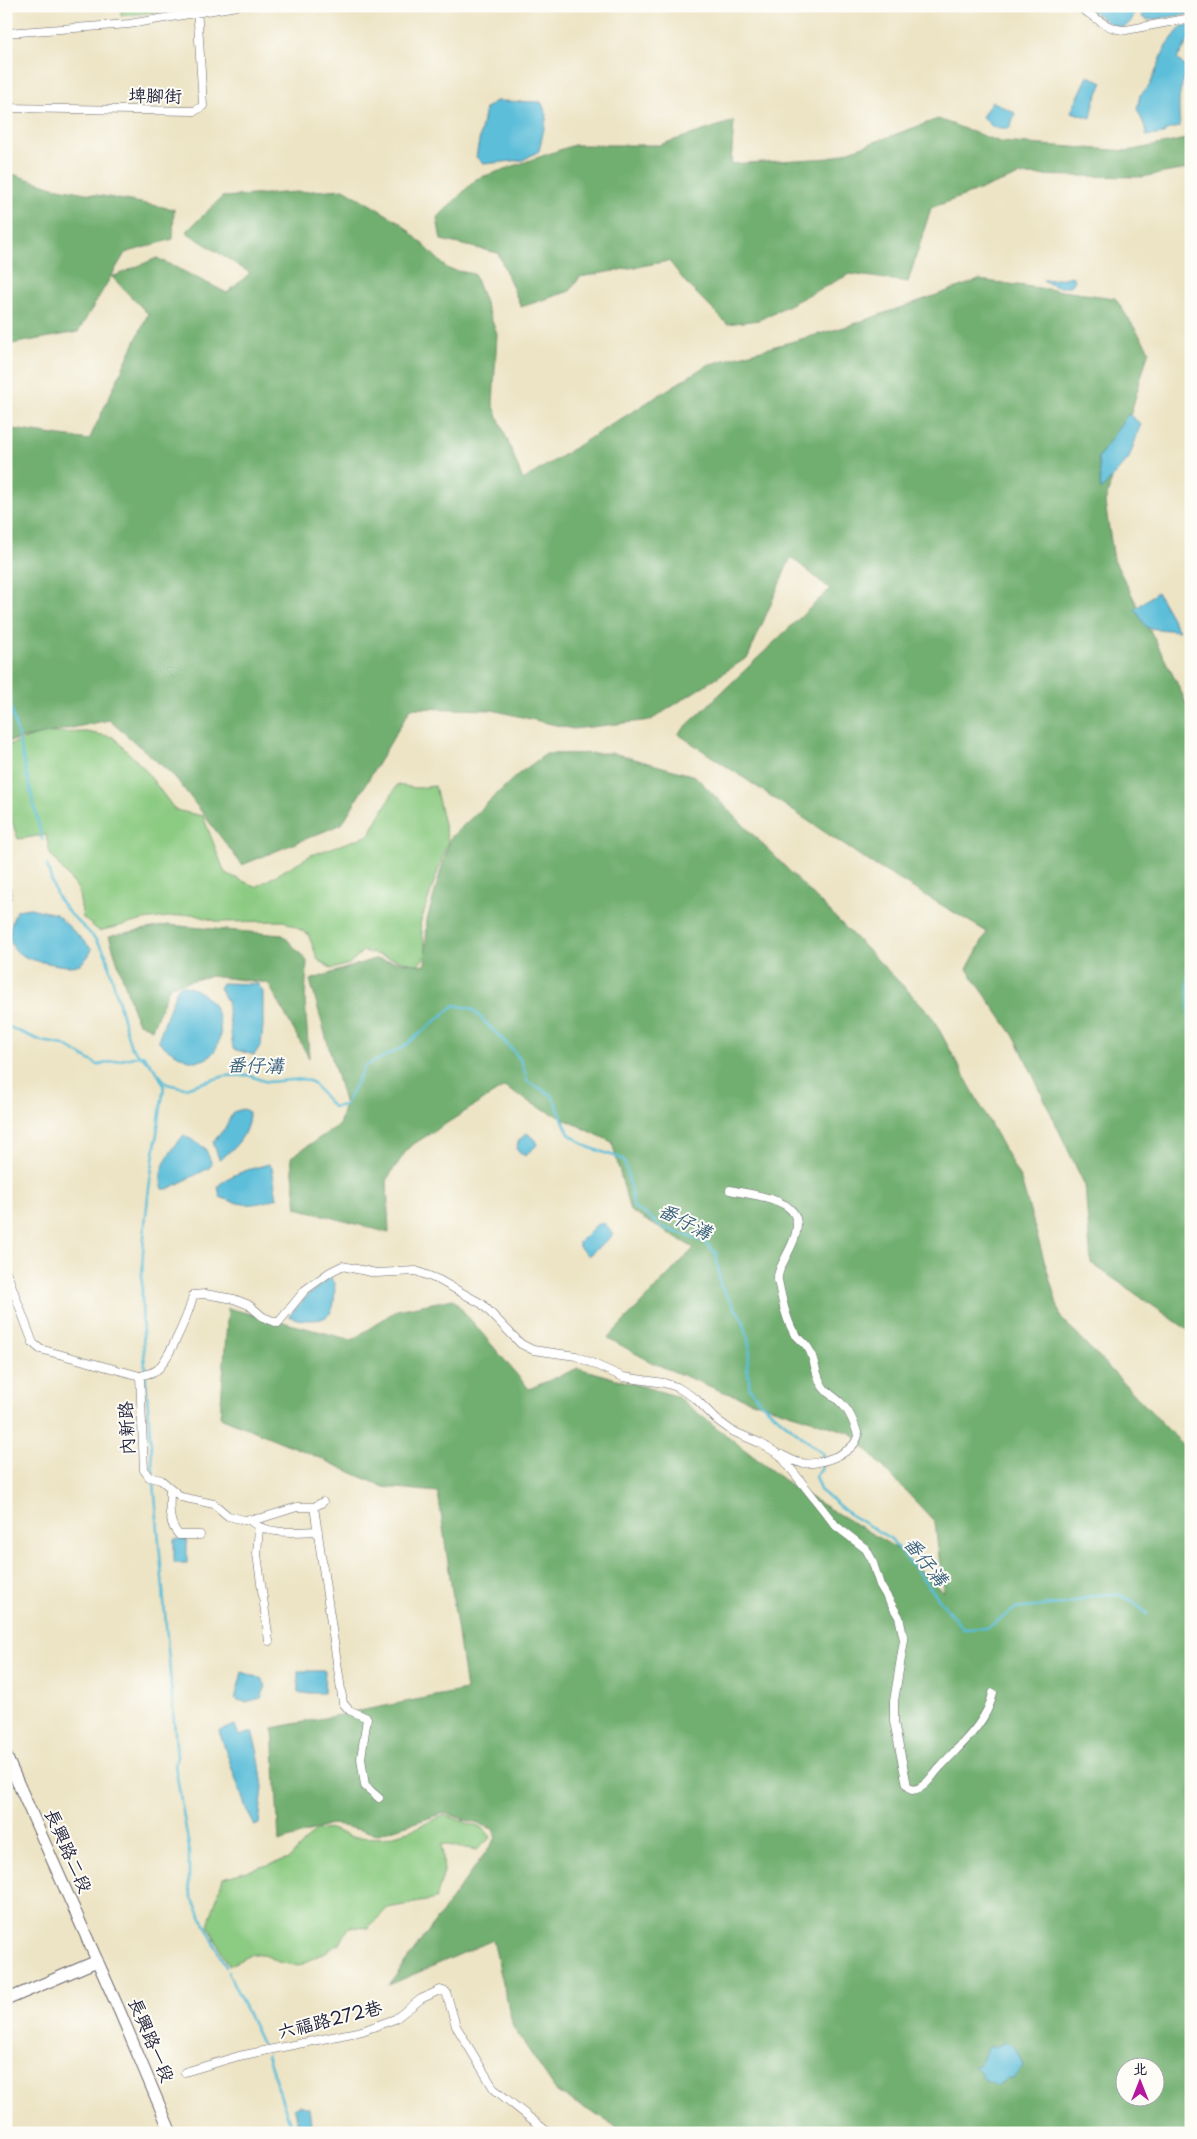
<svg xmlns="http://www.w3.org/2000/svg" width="1197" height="2139" viewBox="0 0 1197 2139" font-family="'Playpen Sans','LXGW WenKai TC',sans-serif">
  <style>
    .green { fill: #8ccb82; stroke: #57765e }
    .forest { fill: #71af70; stroke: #4a6856; fill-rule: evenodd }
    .water { fill: #5bbed9; stroke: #3e708a }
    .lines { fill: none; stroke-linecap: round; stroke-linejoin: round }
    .stream { stroke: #5bbed9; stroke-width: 2.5 }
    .street-casing { stroke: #69666b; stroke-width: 9 }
    .secondary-casing { stroke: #69666b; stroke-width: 13 }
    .street { stroke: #fff; stroke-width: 8 }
    .secondary { stroke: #fff; stroke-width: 11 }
    .labels { text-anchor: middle; stroke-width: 4; stroke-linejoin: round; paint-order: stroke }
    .street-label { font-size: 18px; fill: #22223b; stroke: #fdfcf7 }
    .water-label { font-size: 19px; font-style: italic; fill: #39607a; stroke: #fdfcf7 }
  </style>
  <rect width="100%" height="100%" fill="#fdfcf7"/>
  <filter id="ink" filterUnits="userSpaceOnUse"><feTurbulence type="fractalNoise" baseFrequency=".02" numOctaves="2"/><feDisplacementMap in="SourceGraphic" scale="10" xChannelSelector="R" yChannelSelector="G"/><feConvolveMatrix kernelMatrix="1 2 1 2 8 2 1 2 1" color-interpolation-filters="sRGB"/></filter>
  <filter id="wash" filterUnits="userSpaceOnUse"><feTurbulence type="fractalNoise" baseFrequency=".0096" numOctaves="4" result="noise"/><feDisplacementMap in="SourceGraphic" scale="20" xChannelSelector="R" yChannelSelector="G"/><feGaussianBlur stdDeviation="1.12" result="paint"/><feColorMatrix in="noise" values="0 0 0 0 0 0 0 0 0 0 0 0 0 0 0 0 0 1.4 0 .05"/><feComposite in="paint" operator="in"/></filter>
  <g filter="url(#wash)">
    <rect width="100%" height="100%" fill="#ede4c5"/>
    <path class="green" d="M 121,6 L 185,6 L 185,9 L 121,16 Z
      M 86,732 L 113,737 L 143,767 L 175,810 L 203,816 L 225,873 L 256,887 L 311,855 L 369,835 L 397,785 L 416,788 L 435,786 L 448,841 L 420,924 L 427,954 L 418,965 L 363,951 L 349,964 L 332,969 L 318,960 L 308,934 L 284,921 L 219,922 L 192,914 L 144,920 L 99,931 L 83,918 L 78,889 L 50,854 L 46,835 L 18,839 L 6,804 L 6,746 L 43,733 Z
      M 445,1815 L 484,1829 L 491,1837 L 477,1850 L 442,1844 L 444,1872 L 436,1899 L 388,1908 L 368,1928 L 349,1927 L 340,1944 L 299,1966 L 278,1962 L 263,1954 L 252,1954 L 229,1966 L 208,1925 L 223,1878 L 289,1859 L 315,1831 L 331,1829 L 351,1837 L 384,1838 L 411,1830 Z"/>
    <path class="forest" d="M 938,119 L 1000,142 L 1128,151 L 1191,138 L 1191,168 L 1142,177 L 1020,175 L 931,208 L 908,282 L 850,274 L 759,320 L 727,324 L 686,283 L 669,261 L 580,277 L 570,291 L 521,307 L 498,253 L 441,240 L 437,218 L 476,179 L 574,145 L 659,145 L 734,121 L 731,164 L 830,158 Z
      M 6,172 L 53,187 L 174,209 L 173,239 L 125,253 L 78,332 L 6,345 Z
      M 344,189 L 401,223 L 448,269 L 474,274 L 497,334 L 493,404 L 523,480 L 707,365 L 848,326 L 979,280 L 1115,298 L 1149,350 L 1105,503 L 1114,560 L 1179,687 L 1191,714 L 1191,1332 L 1091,1263 L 1085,1186 L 1016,1039 L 967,969 L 987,932 L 871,863 L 678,734 L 830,589 L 791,557 L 748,657 L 651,720 L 573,729 L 492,710 L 411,708 L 342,824 L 242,865 L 175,777 L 109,720 L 6,742 L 6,428 L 89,440 L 148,314 L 112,277 L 157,258 L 227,293 L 250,273 L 186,232 L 222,197 Z
      M 613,753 L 695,776 L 930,1013 L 1021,1180 L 1061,1318 L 1191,1453 L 1191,2133 L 627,2133 L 557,2092 L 513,2027 L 493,1940 L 389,1985 L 496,1838 L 493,1829 L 445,1813 L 378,1834 L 333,1824 L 279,1842 L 273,1728 L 466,1690 L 438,1492 L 384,1487 L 306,1452 L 220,1417 L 228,1308 L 352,1340 L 397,1310 L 453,1299 L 529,1389 L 578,1368 L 676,1396 L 794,1488 L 896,1548 L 943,1592 L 935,1522 L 851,1433 L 721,1391 L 651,1362 L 608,1338 L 694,1248 L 630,1211 L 612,1142 L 535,1105 L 504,1087 L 409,1147 L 387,1179 L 389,1233 L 297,1208 L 291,1157 L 339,1125 L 345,1105 L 310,980 L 374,959 L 425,965 L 427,920 L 450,838 L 517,775 L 546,754 ZM 1124,2066 L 1154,2066 L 1154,2096 L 1124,2096 Z
      M 168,925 L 283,935 L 307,961 L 305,1000 L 309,1058 L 268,983 L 210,976 L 170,986 L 152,1029 L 137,1022 L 109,936 Z"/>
    <path class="water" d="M 1086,6 L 1136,6 C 1129,45 1105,20 1086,6 Z
      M 1144,6 L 1191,6 L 1191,14 L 1148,20 L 1142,17 Z
      M 1191,25 L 1191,36 L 1177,59 L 1188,69 C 1178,90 1178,104 1180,127 L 1166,130 L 1164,134 L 1146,136 L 1146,129 L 1137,109 L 1140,95 L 1150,85 L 1166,46 L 1182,26 Z
      M 1088,76 L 1103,82 L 1094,103 L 1091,118 L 1071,112 Z
      M 495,101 L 541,102 L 547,115 L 539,151 L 523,160 L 483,164 L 476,157 L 485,109 Z
      M 992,101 L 1015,113 L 1010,128 L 994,128 L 982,117 Z
      M 1072,276 L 1075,280 L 1072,285 C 1060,289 1054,287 1043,280 L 1059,279 Z
      M 1128,414 L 1141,424 L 1129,458 L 1101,490 L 1098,458 Z
      M 1157,592 L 1179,631 L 1147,628 L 1135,609 Z
      M 30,908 L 56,914 L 92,949 C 90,955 85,961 80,964 C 71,968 57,965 48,963 C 14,958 0,944 17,910 Z
      M 222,983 L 258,984 L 263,992 L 263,1026 L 261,1045 L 254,1055 L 233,1049 L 227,1001 L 219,988 Z
      M 182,985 C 241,998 225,1082 180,1056 C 171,1051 164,1048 158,1040 L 177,988 Z
      M 243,1109 L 249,1112 C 249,1133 236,1149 219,1159 L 213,1142 L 225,1128 L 233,1112 Z
      M 527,1133 L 535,1140 L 537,1145 L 525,1156 L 516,1149 L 519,1140 Z
      M 184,1135 L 205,1148 L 212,1164 L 209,1168 L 168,1189 L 163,1189 C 155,1170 172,1149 184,1135 Z
      M 269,1164 L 272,1168 L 277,1198 C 253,1206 244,1207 220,1197 L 218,1186 C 231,1173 251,1169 269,1164 Z
      M 604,1223 L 612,1232 L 612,1236 L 588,1256 L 579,1247 L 579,1242 L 596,1225 Z
      M 330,1277 L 335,1283 C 334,1302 337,1320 312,1320 C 304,1320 297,1320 289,1316 L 307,1296 Z
      M 174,1539 L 187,1539 L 187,1563 L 174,1563 Z
      M 298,1671 L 325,1671 L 324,1693 L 298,1693 Z
      M 242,1672 L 262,1679 L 266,1686 L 261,1698 L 245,1702 L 235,1699 Z
      M 235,1725 L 239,1736 L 252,1732 L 258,1752 L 263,1787 L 259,1824 L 255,1826 L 247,1811 L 219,1731 Z
      M 1005,2042 L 1015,2047 L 1023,2066 L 1012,2080 L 1009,2078 L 996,2086 L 986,2081 L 981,2071 L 973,2066 L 980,2065 L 988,2047 L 996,2047 Z
      M 299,2105 L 309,2108 L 311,2123 L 309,2125 L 298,2125 L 294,2108 Z"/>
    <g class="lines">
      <path class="stream" d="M 6,686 L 42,839
        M 47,865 C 51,879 54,894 63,905 C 76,923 96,934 106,955 L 129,1041 L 131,1047 L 146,1061
        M 1191,963 L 1188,966 L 1189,1028 L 1191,1034
        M 6,1026 L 42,1041 L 64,1045 L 98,1065 L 143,1055 L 167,1084 L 185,1088 L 225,1076 L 248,1075 L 267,1082 L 303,1079 L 312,1082 L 333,1107 L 345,1105 L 365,1066 L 402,1048 L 455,1005 L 472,1009 L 513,1050 L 521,1061 L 528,1082 L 552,1095 L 569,1134 L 588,1147 L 623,1159 C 630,1175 630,1191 634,1208 L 648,1216 L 661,1227 L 703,1241 L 716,1253 L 720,1285 L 744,1322 L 748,1339 L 750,1351 L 747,1365 L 750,1389 L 761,1403 L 823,1454 L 821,1470 L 815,1476 L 820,1490 L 849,1514 L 891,1539 L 963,1629 L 987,1628 L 1015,1609 L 1070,1603 L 1094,1595 L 1117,1594 L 1131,1600 L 1147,1614
        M 153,1474 C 149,1409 141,1343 142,1278 C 143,1213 155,1150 164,1086 L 158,1074
        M 154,1482 L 177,1757 L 175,1765 L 189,1847 L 189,1886 L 192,1898 L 226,1967
        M 228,1972 L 262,2044
        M 267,2055 L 293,2133"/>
    </g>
  </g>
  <g filter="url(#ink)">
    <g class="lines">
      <defs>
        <path id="street" d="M 1077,6 C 1094,15 1106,30 1126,30 L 1191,18
          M 6,33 L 129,24 L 237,6
          M 6,108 L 195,111 L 203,106 L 197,6
          M 6,888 L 8,895 L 6,902
          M 730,1190 C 747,1194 782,1197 793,1212 C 808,1234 775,1265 778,1280 C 781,1295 786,1322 795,1334 C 800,1340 806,1343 810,1351 C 815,1362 816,1377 823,1387 C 827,1393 835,1397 840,1402 C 850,1411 854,1423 858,1435 C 855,1454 817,1466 801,1463 C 794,1462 788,1458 782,1455
          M 6,1271 L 33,1343 L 40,1349 L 140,1376 L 144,1470 L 149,1477 L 161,1480 L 181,1497 L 214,1504 L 228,1516 L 244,1520 L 262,1518 L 297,1507 L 314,1507 L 323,1502
          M 140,1376 C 146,1374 154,1373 158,1369 C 170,1356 190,1312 193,1295 L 205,1294 L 234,1299 L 249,1305 L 263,1317 L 278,1323 L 305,1290 L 330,1272 L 342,1266 L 376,1273 L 416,1271 L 439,1280 L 482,1304 L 521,1344 L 533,1350 L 576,1356 L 623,1377 L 664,1383 L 677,1387 L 696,1399 L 717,1420 L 732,1431 L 760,1443 L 780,1455 L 836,1526 L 866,1549 L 872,1560 L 880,1585 L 899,1617 L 904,1640 L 894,1701 L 894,1722 L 907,1785 L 912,1790 C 927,1788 931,1776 941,1766 C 961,1744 987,1723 993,1693
          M 170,1490 C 170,1506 167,1522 179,1535 L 200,1535
          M 314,1507 L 343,1703 L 349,1710 L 367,1718 L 361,1758 L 365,1786 L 379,1798
          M 249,1519 C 263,1536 298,1532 318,1531
          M 259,1528 L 257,1554 L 269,1641
          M 185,2072 L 239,2056 L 362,2031 L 395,2019 L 421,1999 L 440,1990 L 446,1992 L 456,2026 L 494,2089 L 549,2133"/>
        <path id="secondary" d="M 6,1756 L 120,2012 L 171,2133
          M 6,2000 L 97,1961"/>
      </defs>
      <use href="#street" class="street-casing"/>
      <use href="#secondary" class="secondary-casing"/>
      <use href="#street" class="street"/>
      <use href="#secondary" class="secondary"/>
    </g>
  </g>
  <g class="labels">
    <g class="street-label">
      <text transform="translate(155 96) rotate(1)" y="6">埤腳街</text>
      <text transform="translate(127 1428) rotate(-93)" y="6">內新路</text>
      <text transform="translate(68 1851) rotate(66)" y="6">長興路二段</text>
      <text transform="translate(330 2020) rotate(-14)" y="6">六福路272巷</text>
      <text transform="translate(151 2040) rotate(67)" y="6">長興路一段</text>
    </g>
    <g class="water-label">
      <text transform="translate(255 1065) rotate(1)" y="7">番仔溝</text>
      <text transform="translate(685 1221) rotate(27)" y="7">番仔溝</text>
      <text transform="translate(926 1561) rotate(51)" y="7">番仔溝</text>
    </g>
  </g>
  <rect width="1197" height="2139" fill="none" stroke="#fdfcf7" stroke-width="25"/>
  <g transform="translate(1140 2082)"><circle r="24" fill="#fdfcf7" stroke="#a5a5ac"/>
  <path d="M0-4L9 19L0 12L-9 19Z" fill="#b5179e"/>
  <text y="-8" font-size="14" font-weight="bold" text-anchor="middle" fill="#22223b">北</text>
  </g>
</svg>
